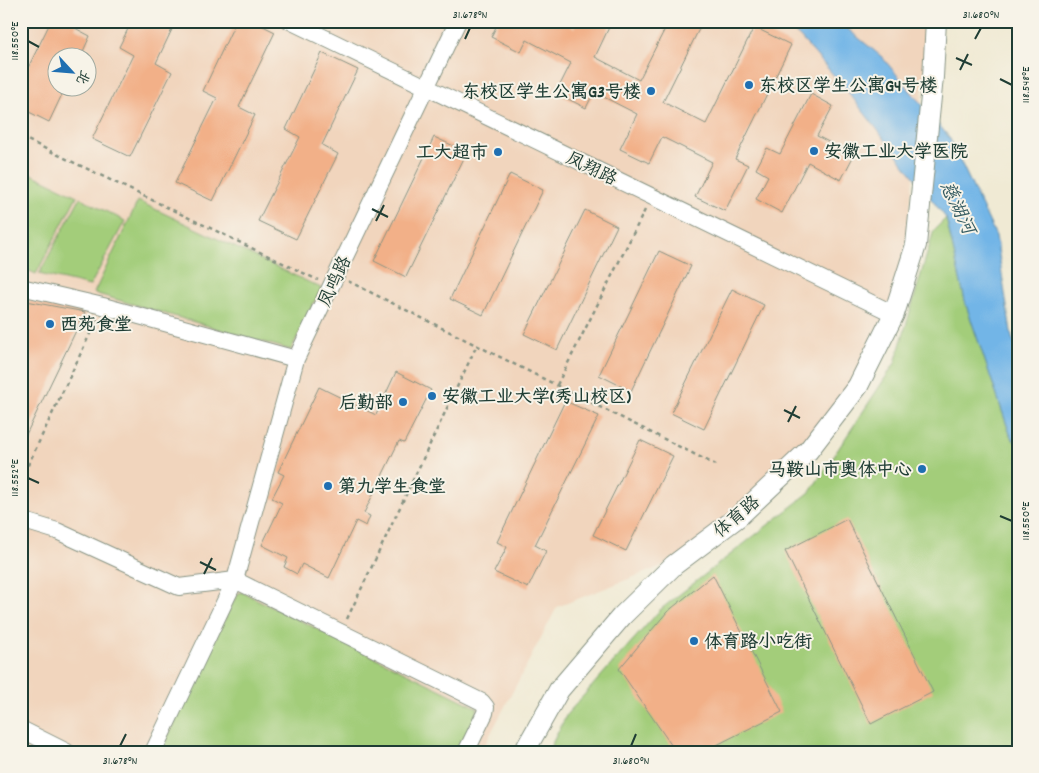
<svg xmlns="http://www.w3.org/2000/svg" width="1039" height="773" viewBox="0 0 1039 773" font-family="Dekko,'LXGW WenKai TC',sans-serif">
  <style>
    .built { fill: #f1d5bd; fill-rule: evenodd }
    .green { fill: #a3cd7a; stroke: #618557 }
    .water { fill: #72b5e7; stroke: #48798e }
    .building { fill: #f2b088 }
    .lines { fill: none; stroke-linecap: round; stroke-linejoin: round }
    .minor-casing { stroke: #889484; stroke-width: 18 }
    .tertiary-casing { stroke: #889484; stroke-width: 22 }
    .path { stroke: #889484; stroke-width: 2.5; stroke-dasharray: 4 4; stroke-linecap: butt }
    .minor { stroke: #fff; stroke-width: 16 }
    .tertiary { stroke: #fff; stroke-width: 20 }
    .ticks { fill: none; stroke: #1f3d34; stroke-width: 2 }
    .poi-dot { fill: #1f6fb2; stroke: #f7f3e8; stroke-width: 2 }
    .labels { text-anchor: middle; stroke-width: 4; stroke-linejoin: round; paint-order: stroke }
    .poi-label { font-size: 18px; font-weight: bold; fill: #1f3d34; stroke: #f7f3e8; text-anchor: start }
    .street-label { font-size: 18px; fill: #1f3d34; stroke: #f7f3e8 }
    .water-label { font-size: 19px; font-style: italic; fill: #345b61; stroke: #f7f3e8 }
    .neatline { fill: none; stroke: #1f3d34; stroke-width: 2 }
    .ticks-label { font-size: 12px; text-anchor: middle; fill: #1f3d34 }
  </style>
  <rect width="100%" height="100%" fill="#f7f3e8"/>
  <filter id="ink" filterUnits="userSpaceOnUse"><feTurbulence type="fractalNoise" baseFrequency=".02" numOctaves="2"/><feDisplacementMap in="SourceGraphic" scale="10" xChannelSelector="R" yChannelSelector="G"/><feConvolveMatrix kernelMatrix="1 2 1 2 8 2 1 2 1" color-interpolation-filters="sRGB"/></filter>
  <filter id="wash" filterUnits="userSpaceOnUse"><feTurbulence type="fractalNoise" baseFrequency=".0096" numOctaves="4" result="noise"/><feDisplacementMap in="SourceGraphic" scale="20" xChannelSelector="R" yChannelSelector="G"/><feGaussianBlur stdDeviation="1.12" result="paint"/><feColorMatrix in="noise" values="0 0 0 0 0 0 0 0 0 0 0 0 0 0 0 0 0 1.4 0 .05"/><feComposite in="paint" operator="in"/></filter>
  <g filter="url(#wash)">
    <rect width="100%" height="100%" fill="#f0ead4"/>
    <path class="built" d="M 21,21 L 930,21 L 904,263 L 876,342 L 808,451 L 685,557 L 557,607 L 481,752 L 21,752 ZM 58,58 L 88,58 L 88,88 L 58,88 Z"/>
    <path class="green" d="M 21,169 L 77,196 L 36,274 L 21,267 Z
      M 80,198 L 125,221 L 90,286 L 39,274 Z
      M 138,201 L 321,288 L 291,350 L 94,293 Z
      M 946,218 L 966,305 L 1011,437 L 1018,445 L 1018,752 L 548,752 L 567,714 L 661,609 L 810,492 L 895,363 L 934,230 Z
      M 242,592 L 478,708 L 461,752 L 160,752 L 237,594 Z"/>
    <path class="water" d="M 782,21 L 838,21 L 882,57 L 949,137 L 996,236 L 1012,338 L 1018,351 L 1018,445 L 1011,437 L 966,305 L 946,218 L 845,88 L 800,37 Z"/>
    <g id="blocks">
      <path class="building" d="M 51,21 L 78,21 L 75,28 L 90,36 L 80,58 L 58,58 L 58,88 L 65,88 L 49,122 L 21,108 L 21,82 Z
        M 132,21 L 176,21 L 156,63 L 172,72 L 130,157 L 92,139 L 133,55 L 119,47 Z
        M 236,21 L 253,21 L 275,32 L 239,107 L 255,115 L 213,201 L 175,183 L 217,98 L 203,91 Z
        M 499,21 L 561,21 L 574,28 L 577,21 L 612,21 L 595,57 L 639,80 L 669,21 L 703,21 L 663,102 L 706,124 L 754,27 L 791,45 L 735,159 L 748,165 L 725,211 L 695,197 L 712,162 L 662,137 L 649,163 L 620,149 L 637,114 L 594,92 L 586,108 L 556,93 L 571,63 L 527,40 L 521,52 L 491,37 Z
        M 322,53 L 358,70 L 322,145 L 338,154 L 296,239 L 258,221 L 300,137 L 286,129 Z
        M 811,94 L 833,106 L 817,136 L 854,155 L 841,180 L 808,162 L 782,213 L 756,199 L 768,176 L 756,169 L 767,148 L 780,154 Z
        M 434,137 L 467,152 L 406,277 L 374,261 Z
        M 510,174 L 543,190 L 483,315 L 450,299 Z
        M 585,210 L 617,226 L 557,350 L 524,334 Z
        M 659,251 L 691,266 L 631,391 L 599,375 Z
        M 732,289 L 764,305 L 704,429 L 671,413 Z
        M 21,300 L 85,312 L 21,445 Z
        M 396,372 L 431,390 L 404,443 L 399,441 L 364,513 L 370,516 L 366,526 L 356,521 L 329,578 L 302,564 L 297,574 L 284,567 L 288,558 L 262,545 L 282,503 L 272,498 L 284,475 L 278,472 L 319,387 L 376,415 Z
        M 565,401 L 599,416 L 535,545 L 546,551 L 528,588 L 494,572 L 507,547 L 497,542 Z
        M 640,440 L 673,456 L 626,551 L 593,535 Z
        M 847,519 L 933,692 L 871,724 L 785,551 Z
        M 713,575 L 782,712 L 703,752 L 676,752 L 619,669 L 667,612 Z"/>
    </g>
  </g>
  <g filter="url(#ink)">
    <use href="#blocks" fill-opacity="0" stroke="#889484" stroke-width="1"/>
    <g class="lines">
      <defs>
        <path id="minor" d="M 290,21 L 894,314
          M 21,287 L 103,306 L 296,359 L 458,21
          M 21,520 L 57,531 L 179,587 L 235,580 L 482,702 L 486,707 L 485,713 L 466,752
          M 21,729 L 67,752
          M 153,752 L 235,580 L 296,359"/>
        <path id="tertiary" d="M 524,752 L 559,690 L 622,616 L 674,565 L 738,517 L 808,451 L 858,386 L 894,314 L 916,245 L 933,77 L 936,21"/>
      </defs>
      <use href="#minor" class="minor-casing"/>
      <use href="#tertiary" class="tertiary-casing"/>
      <path class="path" d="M 21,137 L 318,280
        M 348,281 L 718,466
        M 557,385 L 645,210
        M 21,480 L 97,319
        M 347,619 L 477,345"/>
      <use href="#minor" class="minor"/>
      <use href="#tertiary" class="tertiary"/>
    </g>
  </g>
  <path class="ticks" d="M 465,39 L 470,28M 975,39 L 981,28M 28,41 L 39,47M 956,58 L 972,65M 960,70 L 968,54M 1000,79 L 1012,85M 372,209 L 388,217M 376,221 L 384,205M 784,410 L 800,418M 788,422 L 796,406M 28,478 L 39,483M 1000,516 L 1012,521M 200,562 L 216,570M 204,574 L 212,558M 120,746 L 126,734M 631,746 L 636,734"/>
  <g class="poi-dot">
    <circle cx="749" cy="85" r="5"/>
    <circle cx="651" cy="91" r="5"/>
    <circle cx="814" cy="151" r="5"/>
    <circle cx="498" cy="152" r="5"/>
    <circle cx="50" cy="324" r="5"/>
    <circle cx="432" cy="396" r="5"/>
    <circle cx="403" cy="402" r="5"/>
    <circle cx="922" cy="469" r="5"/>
    <circle cx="328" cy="486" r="5"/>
    <circle cx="694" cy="641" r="5"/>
  </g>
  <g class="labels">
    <g class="poi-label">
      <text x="759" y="91">东校区学生公寓G4号楼</text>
      <text x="641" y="97" text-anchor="end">东校区学生公寓G3号楼</text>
      <text x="824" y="157">安徽工业大学医院</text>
      <text x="488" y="158" text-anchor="end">工大超市</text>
      <text x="60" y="330">西苑食堂</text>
      <text x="442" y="402">安徽工业大学(秀山校区)</text>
      <text x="393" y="408" text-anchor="end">后勤部</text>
      <text x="912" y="475" text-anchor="end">马鞍山市奥体中心</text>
      <text x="338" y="492">第九学生食堂</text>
      <text x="704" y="647">体育路小吃街</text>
    </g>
    <g class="street-label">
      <text transform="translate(592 168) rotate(26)" y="6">凤翔路</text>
      <text transform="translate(334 281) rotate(-65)" y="6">凤鸣路</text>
      <text transform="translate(736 516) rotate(-40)" y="6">体育路</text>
    </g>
    <g class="water-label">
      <text transform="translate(959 207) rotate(64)" y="7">慈湖河</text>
    </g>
  </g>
  <rect width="1039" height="773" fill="none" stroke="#f7f3e8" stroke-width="55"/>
  <g transform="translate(72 72) rotate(116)"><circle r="24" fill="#f7f3e8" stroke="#a1aaa0"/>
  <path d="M0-4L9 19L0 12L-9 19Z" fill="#1f6fb2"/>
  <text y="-8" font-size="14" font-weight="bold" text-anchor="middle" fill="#1f3d34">北</text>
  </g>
  <rect x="28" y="28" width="984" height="718" class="neatline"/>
  <g class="ticks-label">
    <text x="470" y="18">31.678°N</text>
    <text x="981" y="18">31.680°N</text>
    <text transform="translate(14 41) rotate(-90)" y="4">118.550°E</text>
    <text transform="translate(1025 85) rotate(-90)" y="4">118.548°E</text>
    <text transform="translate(14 478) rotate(-90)" y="4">118.552°E</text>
    <text transform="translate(1025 521) rotate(-90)" y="4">118.550°E</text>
    <text x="120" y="764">31.678°N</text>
    <text x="631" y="764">31.680°N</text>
  </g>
</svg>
